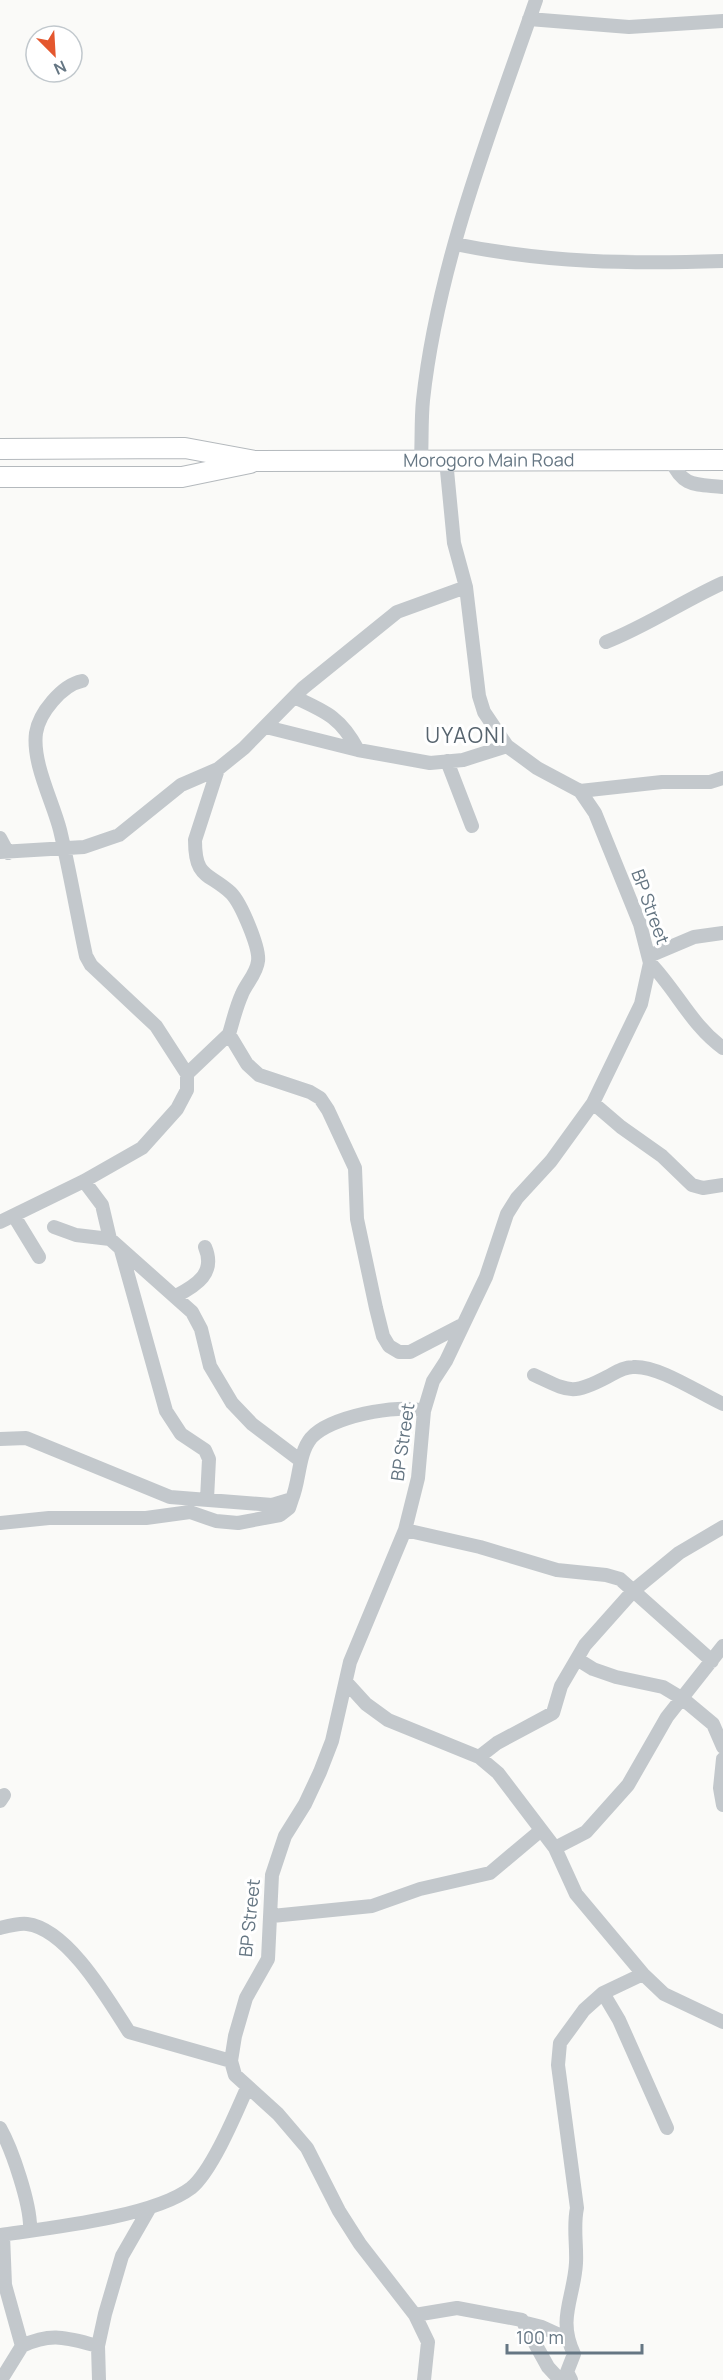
<svg xmlns="http://www.w3.org/2000/svg" width="723" height="2380" viewBox="0 0 723 2380" font-family="Manrope,sans-serif">
  <style>
    .lines { fill: none; stroke-linecap: round; stroke-linejoin: round }
    .highway-casing { stroke: #b4b9bd; stroke-width: 22 }
    .minor { stroke: #c3c8cc; stroke-width: 14 }
    .highway { stroke: #fff; stroke-width: 20 }
    .labels { text-anchor: middle; stroke-width: 6; stroke-linejoin: round; paint-order: stroke }
    .street-label { font-size: 18px; fill: #657683; stroke: #fff }
    .quarter-label { font-size: 21px; letter-spacing: 1.5px; fill: #57646e; stroke: #fff }
  </style>
  <rect width="100%" height="100%" fill="#fafaf8"/>
  <g class="lines">
    <defs>
      <g id="highway">
        <path id="s1" d="M 0,449 L 185,448 L 255,461 L 723,460"/>
        <path d="M 0,477 L 182,477 L 250,463"/>
      </g>
    </defs>
    <use href="#highway" class="highway-casing"/>
    <path class="minor" d="M 529,19 L 629,27 L 723,21
      M 455,244 C 547,263 630,264 723,261
      M 421,460 C 422,440 421,420 423,400 C 438,263 491,130 536,0
      M 671,460 C 683,488 696,484 723,487
      M 606,642 C 647,626 683,601 723,583
      M 82,681 C 62,685 39,713 36,733 C 32,763 53,802 60,830 C 70,872 77,914 86,956 L 91,965 L 156,1026 L 187,1074
      M 294,697 C 327,712 341,718 358,750
      M 266,727 L 358,750 L 430,763 L 463,760 L 507,746
      M 447,761 L 472,826
      M 218,769 L 195,840 C 195,879 208,872 231,893 C 241,903 260,948 258,961 C 257,973 246,984 242,994 C 236,1007 233,1021 229,1034 L 247,1064 L 259,1075 L 310,1092 L 320,1098 L 328,1110 L 355,1168 L 357,1219 L 376,1308 L 383,1336 L 389,1346 L 399,1352 L 410,1352 L 462,1325
      M 580,791 L 662,782 L 710,782 L 723,778
      M 0,838 L 8,853
      M 0,852 L 84,847 L 119,835 L 181,785 L 218,769 L 244,748 L 303,688 L 397,612 L 466,587
      M 649,956 L 694,937 L 723,933
      M 650,963 C 677,991 692,1026 723,1048
      M 593,1103 L 621,1127 L 662,1156 L 692,1185 L 703,1188 L 723,1185
      M 84,1181 L 102,1205 L 110,1239 L 192,1312 L 201,1329 L 210,1366 L 232,1403 L 252,1424 L 301,1461
      M 14,1216 L 39,1257
      M 0,1222 L 84,1181 L 142,1148 L 177,1109 L 187,1090 L 187,1074 L 229,1034
      M 54,1227 L 76,1235 L 110,1239
      M 121,1250 L 166,1411 L 181,1434 L 205,1450 L 209,1459 L 207,1499
      M 176,1296 C 197,1285 216,1273 205,1247
      M 534,1375 C 569,1391 571,1396 607,1377 C 615,1373 623,1367 633,1367 C 658,1365 699,1393 723,1404
      M 0,1439 L 26,1438 L 170,1497 L 272,1505 L 292,1499 C 300,1480 298,1454 311,1438 C 329,1417 398,1403 424,1411
      M 0,1523 L 49,1518 L 146,1518 L 190,1512 L 216,1521 L 238,1523 L 280,1515 L 289,1508 L 292,1499
      M 405,1530 L 480,1547 L 557,1570 L 606,1575 L 620,1579 L 712,1661
      M 577,1659 L 593,1669 L 616,1677 L 663,1687 L 683,1699 L 713,1724 L 723,1747
      M 346,1682 L 366,1704 L 388,1720 L 479,1757 L 498,1773 L 555,1848 L 576,1894 L 643,1974 L 664,1994 L 723,2022
      M 479,1757 L 497,1743 L 553,1713 L 561,1686 L 585,1645 L 634,1590 L 679,1553 L 723,1527
      M 723,1759 L 720,1788 L 723,1805
      M 0,1801 L 4,1795
      M 555,1848 L 586,1832 L 628,1785 L 667,1717 L 723,1646
      M 272,1916 L 372,1906 L 420,1889 L 490,1873 L 540,1831
      M 0,1928 C 8,1926 19,1923 27,1924 C 68,1929 109,2001 129,2032 L 231,2061
      M 603,1993 L 619,2020 L 667,2128
      M 0,2128 C 12,2149 31,2205 30,2229
      M 0,2235 C 49,2228 153,2217 191,2188 C 212,2171 236,2113 247,2088
      M 3,2235 L 5,2285 L 22,2346 C 52,2332 66,2338 98,2346
      M 415,2315 L 457,2308 L 522,2320 L 548,2367 L 560,2380
      M 526,2323 L 542,2327 L 566,2338
      M 1,2380 L 22,2346
      M 99,2380 L 98,2346 L 105,2314 L 122,2256 L 149,2209
      M 424,2380 L 428,2342 L 415,2315 L 360,2244 L 339,2211 L 307,2148 L 278,2114 L 235,2075 L 231,2061 L 235,2036 L 246,1998 L 268,1959 L 272,1875 L 285,1836 L 305,1804 L 320,1772 L 332,1741 L 350,1662 L 405,1530 L 418,1478 L 424,1411 L 433,1381 L 446,1361 L 486,1277 L 507,1214 L 517,1198 L 551,1161 L 593,1103 L 641,1004 L 650,963 L 640,924 L 595,813 L 580,791 L 537,768 L 507,746 L 484,712 L 479,696 L 466,587 L 454,543 L 446,460
      M 571,2380 L 567,2372 L 574,2354 C 557,2319 574,2298 576,2263 C 577,2245 573,2226 577,2208 L 558,2065 L 560,2043 L 584,2010 L 603,1993 L 643,1974"/>
    <use href="#highway" class="highway"/>
  </g>
  <g class="labels">
    <g class="street-label">
      <text dy="6" stroke="none"><textPath href="#s1" startOffset="490">Morogoro Main Road</textPath></text>
      <text transform="translate(650 907) rotate(70)" y="6">BP Street</text>
      <text transform="translate(403 1442) rotate(-82)" y="6">BP Street</text>
      <text transform="translate(250 1918) rotate(-84)" y="6">BP Street</text>
    </g>
    <g class="quarter-label">
      <text x="466" y="743">UYAONI</text>
    </g>
  </g>
  <g transform="translate(54 54) rotate(156)"><circle r="28" fill="#ffffff" stroke="#c1c8cd" stroke-width="1.5"/>
  <path d="M0-4.5L10 22L0 15L-10 22Z" fill="#e4572e"/>
  <text y="-9" font-size="16" font-weight="bold" text-anchor="middle" fill="#657683">N</text>
  </g>
  <path d="M507 2344v9h135v-9" fill="none" stroke="#657683" stroke-width="3"/>
  <text x="516" y="2344" font-size="18" fill="#657683" stroke="#ffffff" stroke-width="4.5" paint-order="stroke">100 m</text>
</svg>
